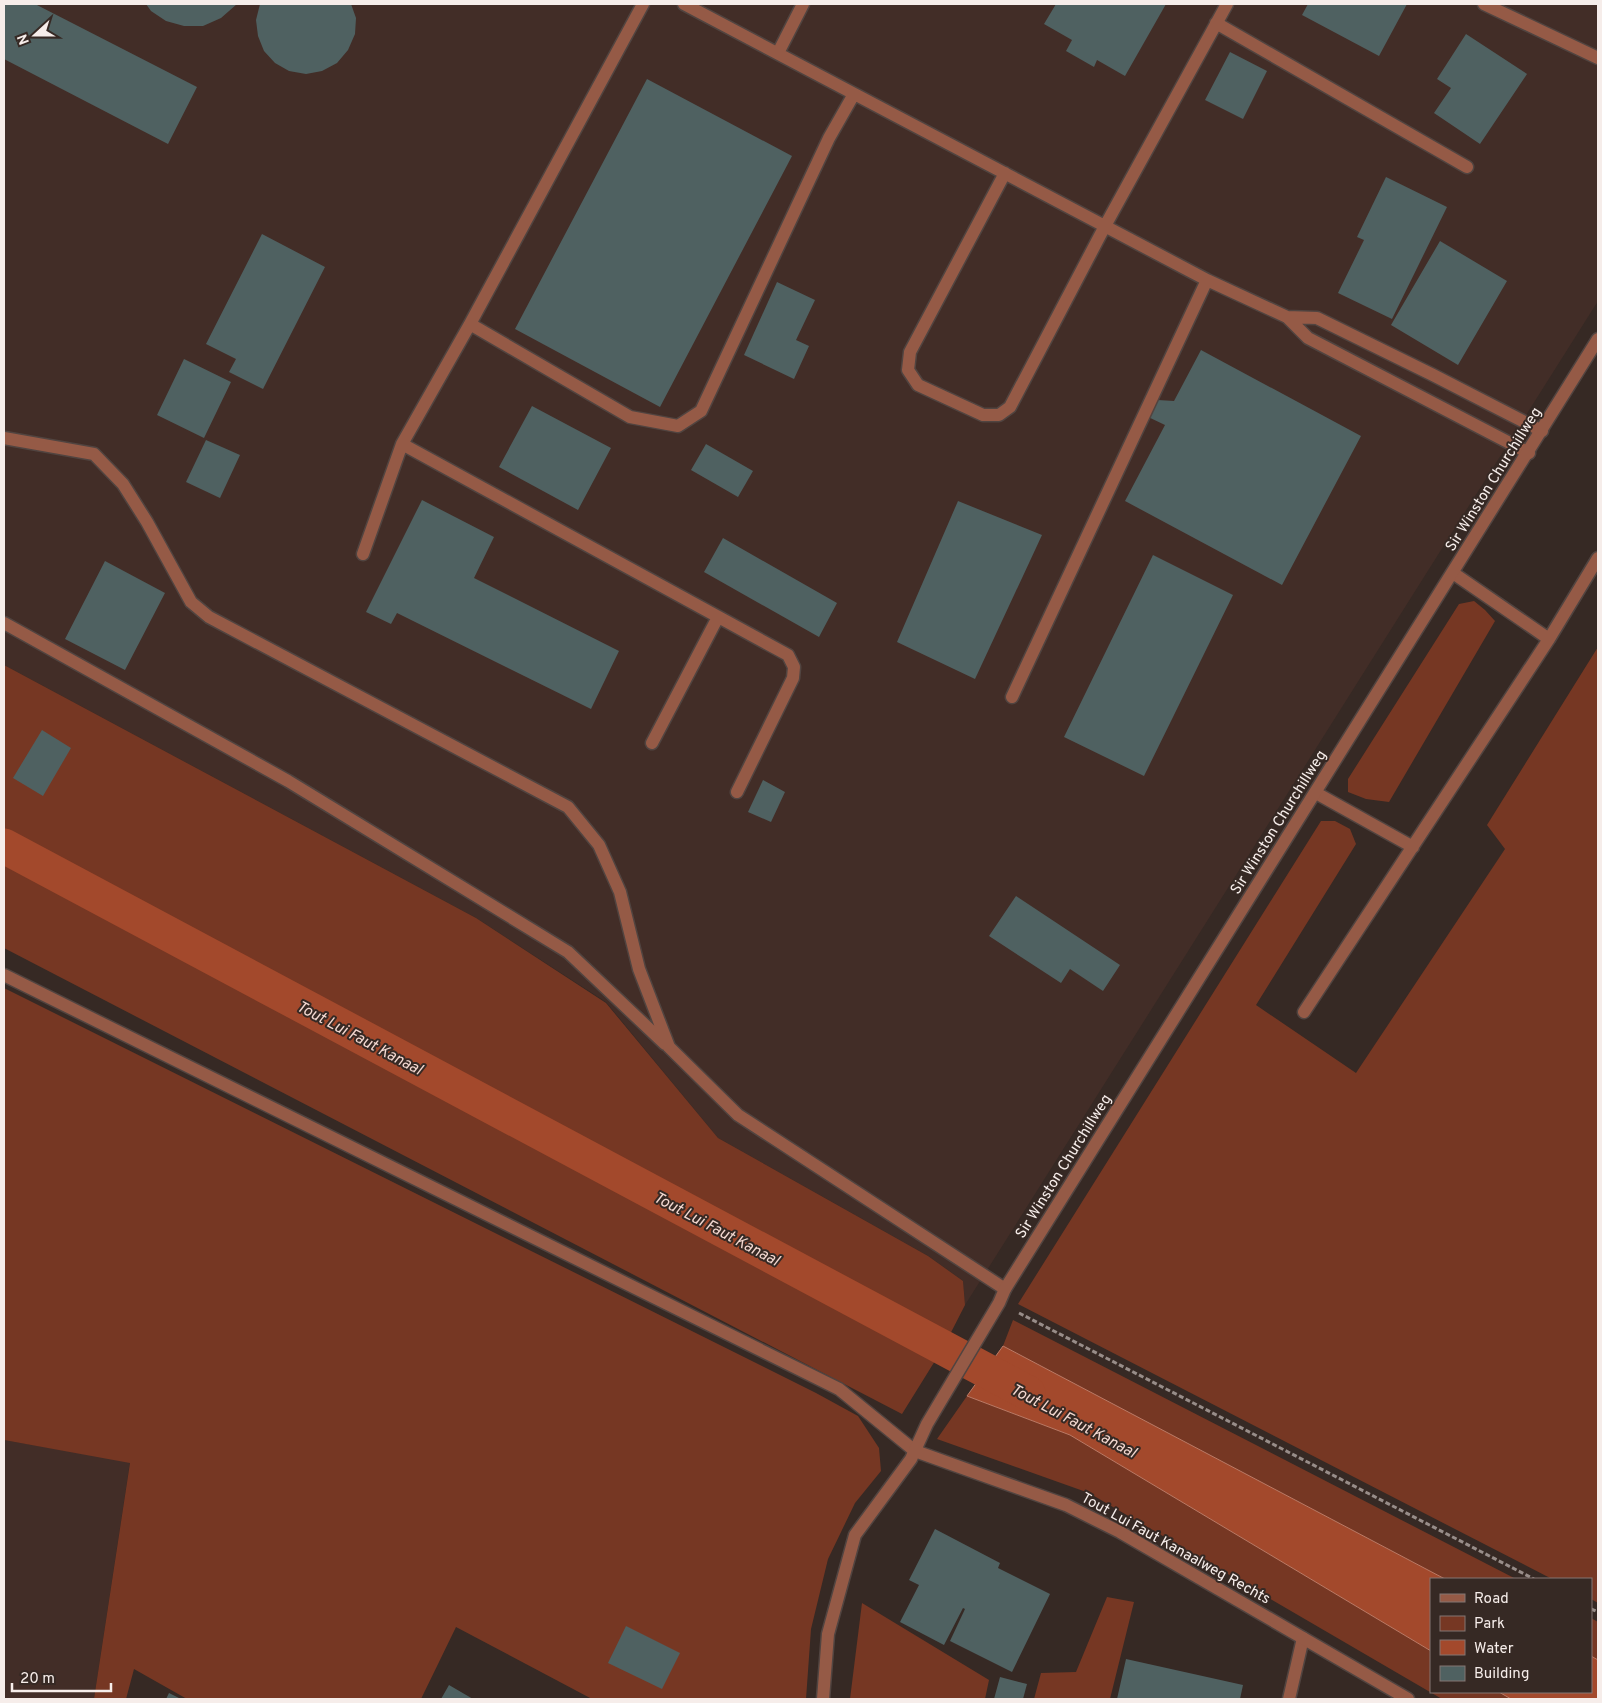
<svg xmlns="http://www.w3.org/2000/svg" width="1602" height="1703" viewBox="0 0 1602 1703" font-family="Overpass,sans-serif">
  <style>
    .built { fill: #422d27 }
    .green { fill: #763723 }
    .water { fill: #a3492c; stroke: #bc7a65 }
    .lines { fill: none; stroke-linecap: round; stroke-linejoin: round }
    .canal { stroke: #a3492c; stroke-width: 35 }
    .building { fill: #4f6161 }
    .service-casing { stroke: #514440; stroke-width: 15 }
    .minor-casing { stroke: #514440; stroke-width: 15 }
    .tertiary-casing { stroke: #514440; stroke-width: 15 }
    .path { stroke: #988d89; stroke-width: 3; stroke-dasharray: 5 2.5; stroke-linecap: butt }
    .service { stroke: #955a46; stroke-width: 12 }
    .minor { stroke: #955a46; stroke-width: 12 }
    .tertiary { stroke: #955a46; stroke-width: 12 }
    .labels { text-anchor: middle; stroke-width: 4; stroke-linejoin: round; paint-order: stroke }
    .street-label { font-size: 15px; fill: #f6edea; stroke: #362924 }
    .water-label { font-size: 16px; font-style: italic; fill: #f3d8d0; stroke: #362924 }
  </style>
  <rect width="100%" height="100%" fill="#362924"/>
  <path class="built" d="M 4,4 L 1598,4 L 1598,301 L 965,1305 L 963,1281 L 928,1256 L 718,1138 L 606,1002 L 476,918 L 4,665 Z
    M 4,1440 L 130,1462 L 94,1699 L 4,1699 Z"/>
  <path class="green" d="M 1474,601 L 1485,610 L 1495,621 L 1389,802 L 1366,799 L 1348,792 L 1348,779 L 1459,604 Z
    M 1598,647 L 1598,1603 L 1591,1599 L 1591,1579 L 1552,1579 L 1018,1304 L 1321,821 L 1335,821 L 1350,829 L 1356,844 L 1256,1005 L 1356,1073 L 1505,849 L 1487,825 Z
    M 4,665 L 476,918 L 606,1003 L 718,1138 L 928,1256 L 963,1281 L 965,1305 L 943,1348 L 902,1414 L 4,948 Z
    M 4,988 L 816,1393 L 858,1416 L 879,1448 L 881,1471 L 855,1503 L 828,1559 L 811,1629 L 806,1699 L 592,1699 L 456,1627 L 421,1699 L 187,1699 L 134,1669 L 126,1699 L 94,1699 L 130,1463 L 4,1440 Z
    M 1013,1320 L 1516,1579 L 1445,1579 L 1003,1346 Z
    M 967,1396 L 1070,1435 L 1431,1651 L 1431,1692 L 1499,1692 L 1511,1699 L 1442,1699 L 1089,1493 L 937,1439 Z
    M 1107,1597 L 1134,1602 L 1110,1699 L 1034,1699 L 1041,1673 L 1076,1672 Z
    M 862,1603 L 989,1680 L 985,1699 L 850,1699 Z
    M 1591,1618 L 1598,1622 L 1598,1660 L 1591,1656 Z"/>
  <path class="water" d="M 1003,1346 L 1445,1579 L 1431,1579 L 1431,1651 L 1070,1435 L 967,1396 Z
    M 1591,1656 L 1598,1660 L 1598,1699 L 1511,1699 L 1499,1692 L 1591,1692 Z"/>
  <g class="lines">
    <path class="canal" d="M 4,846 L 1028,1393"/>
  </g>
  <path class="building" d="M 4,4 L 35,4 L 197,87 L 168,144 L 4,59 Z
    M 146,4 L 237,4 L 221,18 L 203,26 L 184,26 L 166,21 L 151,11 Z
    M 260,4 L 351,4 L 356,18 L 355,34 L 348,50 L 337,63 L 322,71 L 306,74 L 289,71 L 275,63 L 264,51 L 258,36 L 256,20 Z
    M 1056,4 L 1166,4 L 1125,76 L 1097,60 L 1094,67 L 1066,51 L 1072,40 L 1044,24 Z
    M 1308,4 L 1407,4 L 1379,56 L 1302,15 Z
    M 1466,34 L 1527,74 L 1480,144 L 1434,113 L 1451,88 L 1437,79 Z
    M 1230,52 L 1267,71 L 1243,119 L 1205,100 Z
    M 647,79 L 792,156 L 660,407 L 515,329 Z
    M 1386,177 L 1447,207 L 1392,319 L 1338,293 L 1364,240 L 1357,237 Z
    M 262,234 L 325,267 L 263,389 L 229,372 L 236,359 L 206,344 Z
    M 1440,241 L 1507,281 L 1458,365 L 1391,325 Z
    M 777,282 L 815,300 L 796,340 L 809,346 L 794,379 L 744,355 Z
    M 1201,350 L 1361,436 L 1282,585 L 1125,501 L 1165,425 L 1144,415 L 1158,400 L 1174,401 Z
    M 184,359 L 231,382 L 204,438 L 157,415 Z
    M 532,406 L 611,448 L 578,510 L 499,467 Z
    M 206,440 L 240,455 L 220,498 L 186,482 Z
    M 706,444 L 753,471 L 738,497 L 691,470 Z
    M 422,500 L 494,537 L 474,578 L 619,651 L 591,709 L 397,613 L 391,624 L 366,612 Z
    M 958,501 L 1042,535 L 975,679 L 897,642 Z
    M 723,538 L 837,603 L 819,637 L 704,572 Z
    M 1153,555 L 1233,595 L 1144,776 L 1064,737 Z
    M 105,561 L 165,593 L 125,670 L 65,639 Z
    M 42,730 L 71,748 L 43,796 L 13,778 Z
    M 763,780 L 785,792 L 771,822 L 748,812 Z
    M 1016,896 L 1120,965 L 1103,991 L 1070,969 L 1061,983 L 989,936 Z
    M 935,1529 L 1000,1563 L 998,1568 L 1050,1594 L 1012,1672 L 950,1641 L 965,1609 L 963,1608 L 944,1645 L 900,1622 L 919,1585 L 909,1580 Z
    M 626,1626 L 680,1653 L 662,1689 L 608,1663 Z
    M 1126,1659 L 1243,1685 L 1240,1699 L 1117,1699 Z
    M 1000,1677 L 1027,1684 L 1023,1699 L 994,1699 Z
    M 449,1685 L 473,1699 L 441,1699 Z
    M 169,1693 L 181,1699 L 166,1699 Z"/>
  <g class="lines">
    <defs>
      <path id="service" d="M 684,4 L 1207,280 L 1287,317 L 1308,338 L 1529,453
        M 1484,4 L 1598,58
        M 1216,23 L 1467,167
        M 778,53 L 803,4
        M 1005,173 L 910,352 L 908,370 L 918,385 L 983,415 L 999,415 L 1010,407 L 1105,226 L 1227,4
        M 1287,317 L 1317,318 L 1433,375 L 1542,431
        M 470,324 L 630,417 L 678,426 L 701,411 L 829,138 L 854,94
        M 4,438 L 94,454 L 123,484 L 147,522 L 191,602 L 209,617 L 568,807 L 599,845 L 620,892 L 639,969 L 669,1047 L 738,1115 L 1005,1289
        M 402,444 L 788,655 L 794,667 L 793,678 L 737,792
        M 363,554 L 402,444 L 470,324 L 643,4
        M 1453,573 L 1549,639
        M 4,623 L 288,781 L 568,952 L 665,1044
        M 1012,697 L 1207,280
        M 652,743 L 718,617
        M 1316,793 L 1413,847
        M 4,975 L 839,1389 L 915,1451
        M 1304,1012 L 1549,639 L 1598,558"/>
      <path id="minor" d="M 1289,1699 L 1303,1638"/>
      <path id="tertiary" d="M 915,1451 L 1066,1505 L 1120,1532 L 1408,1699
        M 823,1699 L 828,1634 L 855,1535 L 911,1459 L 927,1424 L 999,1303 L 1005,1289 L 1598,339"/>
    </defs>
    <use href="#service" class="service-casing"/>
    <use href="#minor" class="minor-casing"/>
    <use href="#tertiary" class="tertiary-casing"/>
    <path class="path" d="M 1019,1313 L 1534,1579
      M 1591,1609 L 1598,1612"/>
    <use href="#service" class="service"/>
    <use href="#minor" class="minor"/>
    <use href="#tertiary" class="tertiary"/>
  </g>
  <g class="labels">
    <g class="street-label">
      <text transform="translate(1493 479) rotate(-58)" y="5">Sir Winston Churchillweg</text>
      <text transform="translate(1278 822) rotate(-58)" y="5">Sir Winston Churchillweg</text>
      <text transform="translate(1063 1166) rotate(-58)" y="5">Sir Winston Churchillweg</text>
      <text transform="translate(1176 1548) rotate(29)" y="5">Tout Lui Faut Kanaalweg Rechts</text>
    </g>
    <g class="water-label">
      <text transform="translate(360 1037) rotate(28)" y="6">Tout Lui Faut Kanaal</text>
      <text transform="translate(717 1228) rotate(28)" y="6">Tout Lui Faut Kanaal</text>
      <text transform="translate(1074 1420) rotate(28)" y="6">Tout Lui Faut Kanaal</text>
    </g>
  </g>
  <rect width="1602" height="1703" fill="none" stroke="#f6edea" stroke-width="10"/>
  <rect x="1430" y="1578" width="162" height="115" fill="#362924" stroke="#837773"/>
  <rect x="1440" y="1594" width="25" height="8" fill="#955a46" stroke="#837773"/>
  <text x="1474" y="1603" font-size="15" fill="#f6edea">Road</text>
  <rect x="1440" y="1616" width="25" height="15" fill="#763723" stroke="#837773"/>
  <text x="1474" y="1628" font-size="15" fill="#f6edea">Park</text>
  <rect x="1440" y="1640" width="25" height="15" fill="#a3492c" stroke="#837773"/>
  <text x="1474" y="1653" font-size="15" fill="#f6edea">Water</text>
  <rect x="1440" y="1666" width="25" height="15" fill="#4f6161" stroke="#837773"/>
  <text x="1474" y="1678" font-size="15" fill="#f6edea">Building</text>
  <g transform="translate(35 35) rotate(249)" stroke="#362924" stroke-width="4" paint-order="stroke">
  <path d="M0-4L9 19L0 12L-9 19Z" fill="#f6edea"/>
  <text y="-8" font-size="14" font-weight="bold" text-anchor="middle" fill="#f6edea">N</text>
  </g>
  <path d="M12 1683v8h99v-8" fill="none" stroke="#f6edea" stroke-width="2.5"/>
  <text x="20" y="1683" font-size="15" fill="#f6edea" stroke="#362924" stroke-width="4" paint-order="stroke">20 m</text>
</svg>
